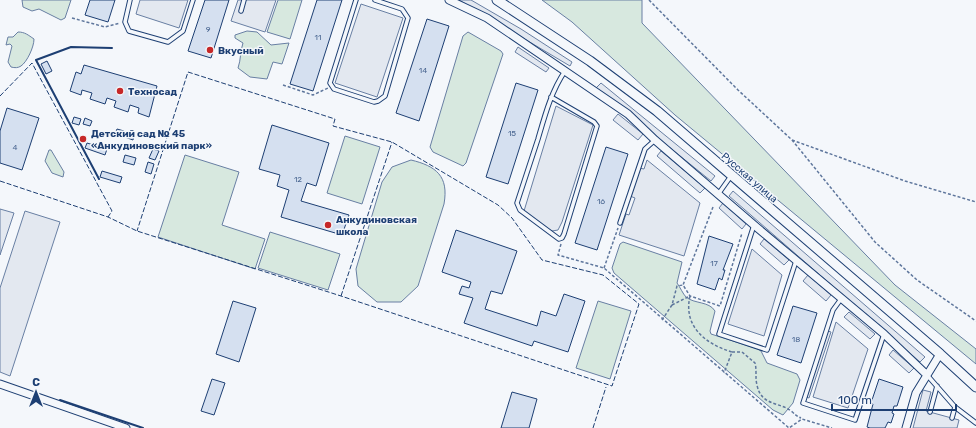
<svg xmlns="http://www.w3.org/2000/svg" width="976" height="428" viewBox="0 0 976 428" font-family="Rubik,sans-serif">
  <style>
    .green { fill: #d7e8df; stroke: #687fa3 }
    .parking { fill: #e3e8f0; stroke: #687fa3 }
    .building { fill: #d5e0f0; stroke: #1d3f73 }
    .lines { fill: none; stroke-linecap: round; stroke-linejoin: round }
    .service-casing { stroke: #1d3f73; stroke-width: 5.5 }
    .minor-casing { stroke: #1d3f73; stroke-width: 9 }
    .tertiary-casing { stroke: #1d3f73; stroke-width: 11 }
    .path { stroke: #5e769c; stroke-width: 1.5; stroke-dasharray: 3 2; stroke-linecap: butt }
    .service { stroke: #f4f7fb; stroke-width: 3.5 }
    .minor { stroke: #f4f7fb; stroke-width: 7 }
    .tertiary { stroke: #f4f7fb; stroke-width: 9 }
    .fence { stroke: #1d3f73; stroke-width: 1; stroke-dasharray: 5 2; stroke-linecap: butt }
    .wall { stroke: #1d3f73; stroke-width: 2 }
    .poi-dot { fill: #c62828; stroke: #f4f7fb; stroke-width: 1.5 }
    .labels { text-anchor: middle; stroke-width: 3; stroke-linejoin: round; paint-order: stroke }
    .number-label { font-size: 8px; fill: #4b6792 }
    .poi-label { font-size: 10px; font-weight: bold; fill: #1d3f73; stroke: #f4f7fb; text-anchor: start }
    .street-label { font-size: 10px; fill: #1d3f73; stroke: #f4f7fb }
  </style>
  <rect width="100%" height="100%" fill="#f4f7fb"/>
  <path class="green" d="M 22,0 L 71,0 L 65,18 L 61,20 L 39,9 L 32,11 L 23,7 Z
    M 278,0 L 302,0 L 290,39 L 267,32 Z
    M 542,0 L 642,0 L 642,23 L 895,285 L 976,349 L 976,364 L 675,115 L 572,22 Z
    M 247,31 L 257,32 L 271,45 L 289,43 L 282,64 L 273,62 L 267,79 L 250,77 L 238,68 C 241,60 240,51 243,43 L 235,38 L 235,35 Z
    M 18,32 C 25,32 28,35 34,39 C 34,47 27,62 21,66 C 18,68 15,68 11,67 L 8,62 L 12,46 L 10,44 L 6,45 L 8,37 L 13,37 Z
    M 468,32 L 501,51 L 503,54 L 466,163 L 463,166 L 433,152 L 430,147 L 463,36 Z
    M 345,136 L 380,147 L 362,204 L 327,193 Z
    M 49,150 L 51,150 L 64,172 L 63,177 L 52,173 L 45,161 Z
    M 185,155 L 239,172 L 222,225 L 265,239 L 255,269 L 158,237 Z
    M 411,160 C 436,166 449,176 444,204 L 418,286 L 401,302 L 377,302 L 358,286 L 356,269 L 382,182 L 392,167 Z
    M 270,232 L 340,254 L 328,290 L 258,268 Z
    M 623,242 L 682,262 L 677,283 C 680,287 683,294 686,297 C 694,304 709,301 715,311 L 710,331 L 711,334 L 758,349 L 761,351 L 767,363 L 797,374 L 800,380 L 793,403 L 783,415 L 773,410 L 614,273 L 612,268 L 620,244 Z
    M 598,301 L 631,311 L 610,379 L 576,368 Z"/>
  <path class="parking" d="M 140,0 L 188,0 L 179,28 L 136,14 Z
    M 238,0 L 276,0 L 265,32 L 231,21 Z
    M 459,0 L 471,0 L 521,29 L 572,62 L 570,66 Z
    M 361,4 L 403,18 L 377,97 L 335,83 Z
    M 518,47 L 549,68 L 546,72 L 515,52 Z
    M 601,83 L 715,176 L 711,181 L 596,88 Z
    M 556,106 L 593,125 L 562,222 L 558,230 L 552,231 L 547,229 L 524,211 Z
    M 618,114 L 643,134 L 638,140 L 613,120 Z
    M 661,151 L 705,188 L 700,193 L 657,156 Z
    M 647,160 L 700,203 L 684,256 L 619,235 L 626,214 L 629,215 L 635,198 L 630,196 L 639,168 L 644,169 Z
    M 733,191 L 925,357 L 920,362 L 729,196 Z
    M 723,203 L 746,224 L 742,229 L 719,208 Z
    M 0,209 L 14,213 L 0,255 Z
    M 25,211 L 60,222 L 10,376 L 0,372 L 0,288 Z
    M 764,239 L 789,260 L 784,265 L 760,244 Z
    M 752,249 L 782,275 L 764,336 L 728,324 Z
    M 808,275 L 831,295 L 826,301 L 803,281 Z
    M 849,312 L 875,334 L 870,339 L 844,317 Z
    M 836,322 L 868,349 L 848,408 L 813,397 Z
    M 828,331 L 831,332 L 809,398 L 806,397 Z
    M 893,350 L 914,368 L 909,373 L 889,355 Z
    M 923,390 L 931,392 L 926,411 L 959,420 L 957,428 L 913,428 Z"/>
  <path class="building" d="M 90,0 L 115,0 L 108,22 L 85,15 Z
    M 205,0 L 229,0 L 211,58 L 188,51 Z
    M 317,0 L 342,0 L 313,91 L 290,84 Z
    M 427,19 L 449,26 L 419,121 L 396,113 Z
    M 47,61 L 52,71 L 46,74 L 41,64 Z
    M 84,65 L 157,86 L 149,117 L 138,113 L 139,108 L 130,105 L 128,112 L 114,107 L 116,101 L 107,98 L 105,104 L 90,99 L 92,93 L 82,90 L 81,95 L 70,91 L 76,72 L 81,74 Z
    M 516,83 L 538,90 L 508,184 L 486,177 Z
    M 7,108 L 39,118 L 22,170 L 0,163 L 0,131 Z
    M 74,117 L 81,119 L 79,125 L 72,123 Z
    M 85,118 L 92,121 L 90,126 L 83,124 Z
    M 272,125 L 329,143 L 316,186 L 307,183 L 301,201 L 349,215 L 342,235 L 281,217 L 289,190 L 277,186 L 280,175 L 259,169 Z
    M 117,129 L 124,131 L 122,136 L 115,134 Z
    M 127,132 L 134,134 L 133,140 L 125,137 Z
    M 87,143 L 107,149 L 105,155 L 85,148 Z
    M 606,147 L 628,154 L 597,250 L 575,243 Z
    M 153,149 L 159,151 L 155,160 L 149,158 Z
    M 125,155 L 136,158 L 134,165 L 123,162 Z
    M 148,162 L 154,164 L 151,174 L 145,172 Z
    M 102,171 L 122,177 L 120,183 L 100,177 Z
    M 456,230 L 517,251 L 502,294 L 491,291 L 485,309 L 537,326 L 541,311 L 556,316 L 564,294 L 585,301 L 568,352 L 534,341 L 532,346 L 464,323 L 473,298 L 459,294 L 462,286 L 469,288 L 471,282 L 442,272 Z
    M 709,236 L 733,244 L 723,270 L 725,270 L 722,280 L 719,278 L 715,290 L 697,284 Z
    M 233,301 L 256,308 L 239,362 L 216,354 Z
    M 793,306 L 817,313 L 801,363 L 777,355 Z
    M 212,379 L 225,383 L 214,415 L 201,411 Z
    M 879,379 L 903,387 L 897,406 L 894,406 L 892,413 L 894,414 L 891,423 L 888,422 L 885,428 L 870,428 L 867,427 L 873,404 L 871,403 Z
    M 512,392 L 537,399 L 529,428 L 501,428 Z"/>
  <g class="lines">
    <defs>
      <path id="service" d="M 130,0 L 125,22 L 129,31 L 168,42 L 183,31 L 193,0
        M 356,0 L 330,83 L 334,89 L 374,102 L 378,101 L 385,96 L 408,18 L 402,9 L 375,0
        M 241,11 L 244,0
        M 551,97 L 594,122 L 597,126 L 564,234 L 562,238 L 559,239 L 520,210 L 517,203 C 524,182 531,160 538,139 C 545,115 551,92 565,71
        M 719,193 L 731,176
        M 620,223 L 645,149 L 655,140
        M 754,225 L 719,334 L 767,350 L 796,261
        M 841,299 L 833,310 L 803,403 L 855,420 L 884,334
        M 927,375 L 955,407 L 976,423
        M 930,412 L 937,386
        M 952,418 L 955,407"/>
      <path id="minor" d="M 449,0 L 487,18 L 628,114 L 655,140 L 754,225 L 884,334 L 927,375
        M 0,384 L 126,428
        M 906,428 L 916,393 L 940,354"/>
      <path id="tertiary" d="M 497,0 L 590,61 L 657,111 L 940,354 L 976,387"/>
    </defs>
    <use href="#service" class="service-casing"/>
    <use href="#minor" class="minor-casing"/>
    <use href="#tertiary" class="tertiary-casing"/>
    <path class="path" d="M 649,0 L 738,90 L 792,140 L 875,242 L 917,280 L 976,321
      M 72,18 L 105,27 L 120,23
      M 283,85 L 313,95 L 328,88
      M 792,140 L 905,181 L 976,202
      M 713,207 L 683,285 L 690,296 L 720,306 L 742,233
      M 561,244 L 558,255 L 604,268 L 789,428 L 802,419 L 832,428
      M 604,268 L 618,228
      M 690,296 C 683,326 705,344 732,352 L 724,373
      M 672,305 L 690,296
      M 662,320 L 672,305 L 677,286 L 683,285
      M 732,352 L 742,352 L 755,363 C 757,370 755,378 757,385 C 761,406 780,402 791,411 C 795,414 796,416 801,418"/>
    <use href="#service" class="service"/>
    <use href="#minor" class="minor"/>
    <use href="#tertiary" class="tertiary"/>
    <path class="fence" d="M 0,96 L 32,63 L 112,211 L 108,217
      M 0,181 L 108,217 L 137,231 L 341,296 L 612,386 L 639,304 L 603,275 L 542,260 L 512,218 L 498,205 L 392,142 L 333,126 L 335,119 L 188,72 L 137,231
      M 341,296 L 392,142
      M 593,428 L 606,387"/>
    <path class="wall" d="M 99,179 L 36,60 L 71,47 L 112,48
      M 60,400 L 143,428"/>
  </g>
  <g class="poi-dot">
    <circle cx="210" cy="50" r="4"/>
    <circle cx="120" cy="91" r="4"/>
    <circle cx="83" cy="139" r="4"/>
    <circle cx="328" cy="225" r="4"/>
  </g>
  <g class="labels">
    <g class="number-label">
      <text x="208" y="32">9</text>
      <text x="318" y="40">11</text>
      <text x="423" y="73">14</text>
      <text x="512" y="136">15</text>
      <text x="15" y="150">4</text>
      <text x="298" y="182">12</text>
      <text x="601" y="204">16</text>
      <text x="714" y="266">17</text>
      <text x="796" y="342">18</text>
    </g>
    <g class="poi-label">
      <text x="218" y="54">Вкусный</text>
      <text x="128" y="95">Техносад</text>
      <text x="91" y="137">Детский сад № 45<tspan x="91" dy="12">«Анкудиновский парк»</tspan></text>
      <text x="336" y="223">Анкудиновская<tspan x="336" dy="12">школа</tspan></text>
    </g>
    <g class="street-label">
      <text transform="translate(750 177) rotate(41)" y="4">Русская улица</text>
    </g>
  </g>
  <g transform="translate(36 392)" stroke="#f4f7fb" stroke-width="3" paint-order="stroke">
  <path d="M0-3L7 15L0 10L-7 15Z" fill="#1d3f73"/>
  <text y="-6" font-size="11" font-weight="bold" text-anchor="middle" fill="#1d3f73">С</text>
  </g>
  <path d="M832 404v6h124v-6" fill="none" stroke="#1d3f73" stroke-width="2"/>
  <text x="838" y="404" font-size="12" fill="#1d3f73" stroke="#f4f7fb" stroke-width="3" paint-order="stroke">100 m</text>
</svg>
